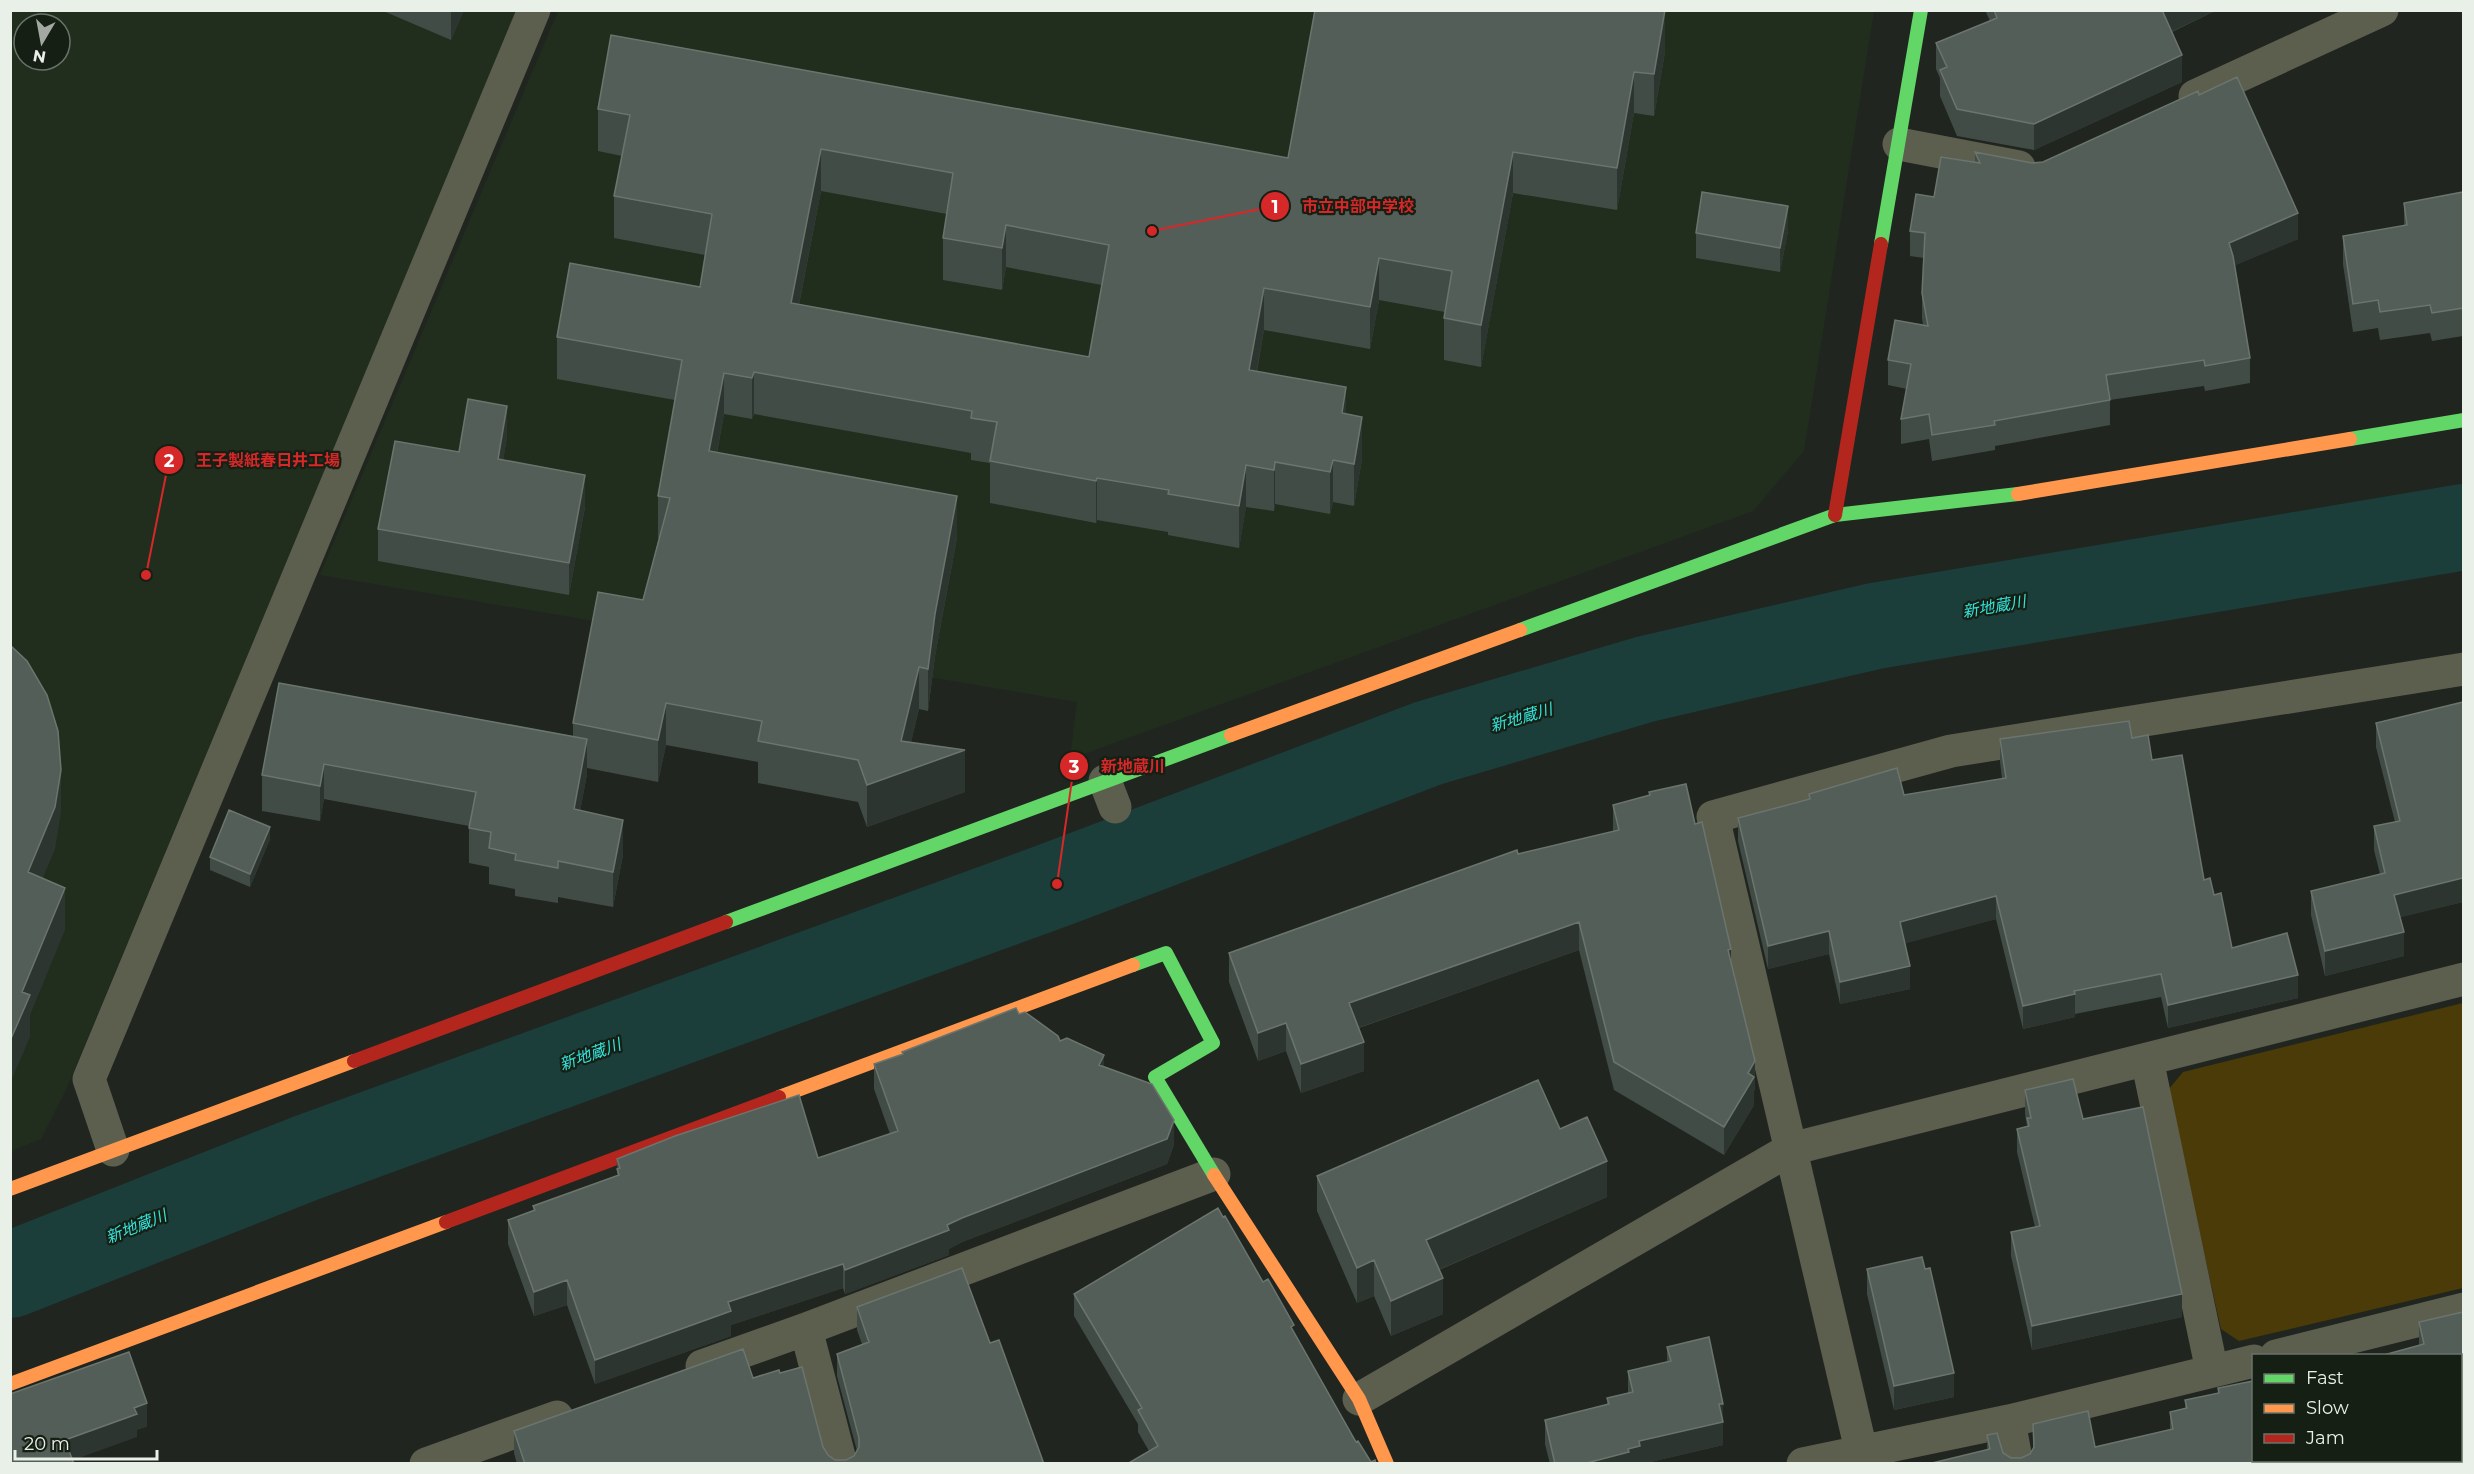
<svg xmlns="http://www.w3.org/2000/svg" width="2474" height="1474" viewBox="0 0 2474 1474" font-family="Montserrat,'Noto Sans JP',sans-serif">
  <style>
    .built { fill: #212e1e; fill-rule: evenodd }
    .green { fill: #4a3b08 }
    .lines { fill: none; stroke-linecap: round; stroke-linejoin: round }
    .river { stroke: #1c3e3b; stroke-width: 86 }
    .street { stroke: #5c5e4e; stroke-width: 33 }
    .fast { stroke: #63d668; stroke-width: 14 }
    .slow { stroke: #ff974d; stroke-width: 14 }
    .jam { stroke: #b3261e; stroke-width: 14 }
    .wall { fill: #424c46; fill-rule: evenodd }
    .shaded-wall { fill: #2d3530 }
    .building { fill: #545e58; stroke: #6b756e; stroke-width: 1.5; fill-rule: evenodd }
    .labels { text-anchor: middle; stroke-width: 4.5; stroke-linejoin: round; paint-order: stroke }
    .water-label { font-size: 16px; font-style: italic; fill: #32e3db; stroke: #161f14 }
    .leader { fill: none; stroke: #d62828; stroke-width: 2 }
    .callout-dot { fill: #d62828; stroke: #161f14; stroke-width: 2 }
    .mark-label { font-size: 18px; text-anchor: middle; font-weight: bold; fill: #fff }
    .callout-label { font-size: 16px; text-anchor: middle; font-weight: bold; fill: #d62828; stroke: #161f14; stroke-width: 4.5; stroke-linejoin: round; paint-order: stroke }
  </style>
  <rect width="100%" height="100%" fill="#202520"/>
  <path class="built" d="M 11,11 L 517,11 L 66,1090 L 41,1139 L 11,1151 ZM 24,24 L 60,24 L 60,60 L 24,60 Z
    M 558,11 L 1874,11 L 1804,451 L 1753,511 L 1070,759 L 1077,702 L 320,575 Z"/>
  <path class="green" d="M 2463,1003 L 2463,1288 L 2239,1341 L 2221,1329 L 2168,1090 L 2183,1072 Z"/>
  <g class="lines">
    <path class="river" d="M 10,1275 L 306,1158 L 1057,884 L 1429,743 L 1646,679 L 1875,626 L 2464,527"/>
    <path class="street" d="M 2195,96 L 2382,10
      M 1899,144 L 2019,167
      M 1105,781 L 1115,807
      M 2147,1059 L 2212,1371
      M 113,1150 L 89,1079 L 534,10
      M 806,1329 L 841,1464
      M 2276,1356 L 2464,1309
      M 702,1366 L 806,1329 L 1214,1174
      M 1359,1399 L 1791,1149 L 2464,979
      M 2009,1421 L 2017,1464
      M 1861,1450 L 1713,817 L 1951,751 L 2464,669
      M 426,1464 L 557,1417
      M 1803,1464 L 2009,1421 L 2254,1361"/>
    <path class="fast" d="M 1881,244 L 1921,10
      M 2350,439 L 2464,420
      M 1520,630 L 1835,515 L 2018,494
      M 726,922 L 1231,735
      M 1133,965 L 1166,953 L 1213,1043 L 1155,1077 L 1214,1175"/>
    <path class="slow" d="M 2018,494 L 2350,439
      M 1231,735 L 1520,630
      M 779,1097 L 1133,965
      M 1214,1175 L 1359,1399 L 1387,1464
      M 10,1189 L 354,1061
      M 10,1384 L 446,1222"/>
    <path class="jam" d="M 1835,515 L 1881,244
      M 354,1061 L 726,922
      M 446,1222 L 779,1097"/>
  </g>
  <path class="wall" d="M 381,10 L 464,10 L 451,40 Z
    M 1985,10 L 2217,10 L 2172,32 L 2182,82 L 2034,150 L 1957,136 L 1940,96 L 1940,78 L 1936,69 L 1936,43 L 1990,21 Z
    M 1665,52 L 1654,116 L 1634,113 L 1617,210 L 1513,193 L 1481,367 L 1444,360 L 1444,318 L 1445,312 L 1379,300 L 1370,349 L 1264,330 L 1257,371 L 1346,414 L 1362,459 L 1354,506 L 1333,502 L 1330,514 L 1275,504 L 1274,511 L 1246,507 L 1239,548 L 1168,535 L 1168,532 L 1097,520 L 1096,523 L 990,503 L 990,463 L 971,460 L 971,453 L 754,414 L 752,419 L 724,414 L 717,453 L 957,538 L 935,656 L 928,711 L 919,709 L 911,742 L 965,792 L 867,827 L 858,802 L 758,783 L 758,762 L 666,745 L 658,782 L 587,768 L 587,774 L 580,811 L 623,855 L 613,907 L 558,897 L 558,903 L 515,896 L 515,889 L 489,884 L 489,867 L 469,863 L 469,826 L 324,799 L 320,821 L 262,811 L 262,775 L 279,683 L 573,736 L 573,723 L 643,600 L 659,538 L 658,538 L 658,496 L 675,400 L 557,379 L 557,337 L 700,287 L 705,255 L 614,238 L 614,196 L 622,156 L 598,151 L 598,109 L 1288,158 ZM 821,191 L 947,214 L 943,238 L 943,280 L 1002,290 L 1006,267 L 1102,285 L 1089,357 L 799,305 Z
    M 2199,95 L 2298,239 L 2235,265 L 2250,358 L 2250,383 L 2205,391 L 2204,386 L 2110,400 L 2110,425 L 1995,446 L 1995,450 L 1932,461 L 1929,439 L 1901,444 L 1901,419 L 1907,389 L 1888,385 L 1888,360 L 1923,325 L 1922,318 L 1922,293 L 1924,258 L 1910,256 L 1910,231 L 1934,197 L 1975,163 L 1975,152 L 2032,163 L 2043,162 Z
    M 2463,192 L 2463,336 L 2432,341 L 2430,333 L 2380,340 L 2378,328 L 2353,332 L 2343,264 L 2343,236 L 2404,226 L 2404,203 Z
    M 1788,231 L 1780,272 L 1696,258 L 1696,233 Z
    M 507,437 L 503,460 L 585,507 L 569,595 L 378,561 L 378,529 L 459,452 Z
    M 2463,702 L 2463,902 L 2400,917 L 2404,956 L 2325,976 L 2311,915 L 2311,891 L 2380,874 L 2374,850 L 2374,826 L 2395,822 L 2376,747 L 2376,723 Z
    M 2132,738 L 2152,760 L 2204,880 L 2214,895 L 2232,948 L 2298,998 L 2168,1028 L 2161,997 L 2075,1014 L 2075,1017 L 2023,1029 L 1996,919 L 1905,943 L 1910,989 L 1840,1004 L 1829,954 L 1768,969 L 1738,841 L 1738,818 L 1809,800 L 1809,794 L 1904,795 L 2002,779 L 2000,762 L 2000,739 Z
    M 1649,792 L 1695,824 L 1731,963 L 1755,1089 L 1754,1091 L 1754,1105 L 1724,1155 L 1614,1090 L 1579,950 L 1359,1028 L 1364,1071 L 1301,1093 L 1286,1051 L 1258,1061 L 1229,982 L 1229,953 L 1518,854 L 1613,832 L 1613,805 L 1649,795 Z
    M 270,839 L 250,887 L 210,870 L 210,857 Z
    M 1019,1014 L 1060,1041 L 1104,1067 L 1174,1145 L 1167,1164 L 962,1242 L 949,1249 L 949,1255 L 845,1294 L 843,1288 L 731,1325 L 731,1336 L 595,1384 L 567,1305 L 534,1316 L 508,1244 L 508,1220 L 533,1211 L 533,1206 L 617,1176 L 617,1159 L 818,1158 L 890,1134 L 874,1089 L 874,1064 L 902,1055 L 902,1052 Z
    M 2025,1090 L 2083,1119 L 2182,1317 L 2032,1350 L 2011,1256 L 2011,1232 L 2035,1227 L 2017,1152 L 2017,1129 L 2027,1126 L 2025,1114 Z
    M 1560,1129 L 1607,1197 L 1439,1270 L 1443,1314 L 1391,1336 L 1374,1296 L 1357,1303 L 1317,1211 L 1317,1176 Z
    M 1867,1269 L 1954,1397 L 1894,1410 L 1867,1294 Z
    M 1263,1282 L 1294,1333 L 1356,1442 L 1371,1462 L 1149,1451 L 1138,1432 L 1138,1424 L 1074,1316 L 1074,1294 Z
    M 857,1307 L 990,1343 L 1044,1464 L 517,1464 L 514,1453 L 514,1431 L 753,1378 L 780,1373 L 828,1455 L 835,1460 L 846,1460 L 854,1456 L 857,1451 L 837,1376 L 837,1354 L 862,1344 L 857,1330 Z
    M 2419,1322 L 2463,1464 L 1928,1464 L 1987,1450 L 1987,1435 L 2003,1453 L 2011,1458 L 2021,1458 L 2030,1454 L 2033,1449 L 2033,1424 L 2095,1447 L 2170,1430 L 2170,1412 L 2185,1409 L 2185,1400 L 2218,1393 L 2218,1388 L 2253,1461 L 2419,1345 Z
    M 1667,1347 L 1723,1427 L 1723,1445 L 1642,1464 L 1550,1464 L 1545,1444 L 1545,1420 L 1607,1404 L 1607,1398 L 1628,1393 L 1628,1371 L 1667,1362 Z"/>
  <path class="shaded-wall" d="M 451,10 L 464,10 L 451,40 Z
    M 1665,10 L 1665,52 L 1654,116 L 1654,74 Z
    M 2162,10 L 2217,10 L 2162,36 Z
    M 2182,55 L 2182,82 L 2034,150 L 2034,124 Z
    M 1634,72 L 1634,113 L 1617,210 L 1617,168 Z
    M 821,149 L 821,191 L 791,345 L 791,303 Z
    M 1513,152 L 1513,193 L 1481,367 L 1481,325 Z
    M 1788,206 L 1788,231 L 1780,272 L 1780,248 Z
    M 2298,213 L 2298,239 L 2229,268 L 2229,243 Z
    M 1006,225 L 1006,267 L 1002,290 L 1002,248 Z
    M 1379,258 L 1379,300 L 1370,349 L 1370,307 Z
    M 1264,288 L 1264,330 L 1249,412 L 1249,370 Z
    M 754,372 L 754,414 L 752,419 L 752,378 Z
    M 724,373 L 724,414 L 709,493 L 709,451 Z
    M 1346,387 L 1346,429 L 1342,413 Z
    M 507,406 L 507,437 L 498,491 L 498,459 Z
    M 1362,417 L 1362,459 L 1354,506 L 1354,464 Z
    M 1333,460 L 1333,502 L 1330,514 L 1330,472 Z
    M 1275,462 L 1275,504 L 1274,511 L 1274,470 Z
    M 1246,465 L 1246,507 L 1239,548 L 1239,506 Z
    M 585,475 L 585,507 L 569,595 L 569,563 Z
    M 1097,478 L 1097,520 L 1096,523 L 1096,481 Z
    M 957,496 L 957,538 L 935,656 L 928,711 L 928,669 L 935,614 Z
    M 919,667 L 919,709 L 904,772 L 965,750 L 965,792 L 867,827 L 867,785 L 901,741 Z
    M 666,703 L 666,745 L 658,782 L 658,740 Z
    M 587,739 L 587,774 L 574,845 L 574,809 Z
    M 324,764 L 324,799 L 320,821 L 320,786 Z
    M 61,770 L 61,812 L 55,849 L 28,914 L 28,872 Z
    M 623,820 L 623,855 L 613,907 L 613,872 Z
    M 270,827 L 270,839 L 250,887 L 250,874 Z
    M 2463,878 L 2463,902 L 2394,919 L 2394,895 Z
    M 65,888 L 65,930 L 30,1015 L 30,1037 L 10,1083 L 10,1041 L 22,992 Z
    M 1996,896 L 1996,919 L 1900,945 L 1900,922 Z
    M 1579,922 L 1579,950 L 1349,1031 L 1349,1003 Z
    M 1829,931 L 1829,954 L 1768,969 L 1768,946 Z
    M 2404,932 L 2404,956 L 2325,976 L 2325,951 Z
    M 1731,949 L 1731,977 L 1728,950 Z
    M 1910,966 L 1910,989 L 1840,1004 L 1840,982 Z
    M 2298,975 L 2298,998 L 2168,1028 L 2168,1005 Z
    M 2075,994 L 2075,1017 L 2023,1029 L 2023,1006 Z
    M 1286,1023 L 1286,1051 L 1258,1061 L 1258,1033 Z
    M 1364,1042 L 1364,1071 L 1301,1093 L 1301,1064 Z
    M 1104,1055 L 1104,1079 L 1099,1065 Z
    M 1755,1061 L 1755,1089 L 1754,1091 L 1754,1105 L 1724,1155 L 1724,1127 L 1748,1073 Z
    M 1174,1120 L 1174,1145 L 1167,1164 L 962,1242 L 949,1249 L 949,1255 L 845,1294 L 845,1270 L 947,1225 L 962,1218 Z
    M 1607,1161 L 1607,1197 L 1426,1275 L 1426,1240 Z
    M 1374,1260 L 1374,1296 L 1357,1303 L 1357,1268 Z
    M 843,1264 L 843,1288 L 731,1325 L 731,1336 L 595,1384 L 595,1360 L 728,1302 Z
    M 1443,1278 L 1443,1314 L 1391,1336 L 1391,1301 Z
    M 567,1280 L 567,1305 L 534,1316 L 534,1292 Z
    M 2182,1294 L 2182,1317 L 2032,1350 L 2032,1326 Z
    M 1954,1373 L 1954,1397 L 1894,1410 L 1894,1386 Z
    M 147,1403 L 147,1427 L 137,1430 L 137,1437 L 65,1463 L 65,1440 L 134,1408 Z
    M 1719,1404 L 1723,1404 L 1723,1445 L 1642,1464 L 1583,1464 L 1628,1449 L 1639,1441 Z"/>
  <path class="building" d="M 1315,10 L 1665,10 L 1654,74 L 1634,72 L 1617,168 L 1513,152 L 1481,325 L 1444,318 L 1452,271 L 1379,258 L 1370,307 L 1264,288 L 1249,370 L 1346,387 L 1342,413 L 1362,417 L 1354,464 L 1333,460 L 1330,472 L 1275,462 L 1274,470 L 1246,465 L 1239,506 L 1168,494 L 1169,490 L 1097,478 L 1096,481 L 990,461 L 997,422 L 971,418 L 972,411 L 754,372 L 752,378 L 724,373 L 709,451 L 957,496 L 935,614 L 928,669 L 919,667 L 901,741 L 965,750 L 867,785 L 858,760 L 758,741 L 762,721 L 666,703 L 658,740 L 573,723 L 598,592 L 643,600 L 670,498 L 658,496 L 682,360 L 557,337 L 570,263 L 700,287 L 712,214 L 614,196 L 630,115 L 598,109 L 611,35 L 1288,158 ZM 821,149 L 953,173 L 943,238 L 1002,248 L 1006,225 L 1109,245 L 1089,357 L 791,303 Z
    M 1994,10 L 2162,10 L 2182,55 L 2034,124 L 1957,109 L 1940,70 L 1947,67 L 1936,43 L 1997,18 Z
    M 2237,77 L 2298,213 L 2229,243 L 2233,256 L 2250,358 L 2205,366 L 2204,360 L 2106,375 L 2110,400 L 1994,421 L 1995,425 L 1932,435 L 1929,414 L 1901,419 L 1911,364 L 1888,360 L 1895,320 L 1928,326 L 1922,293 L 1925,233 L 1910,231 L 1916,194 L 1934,197 L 1941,157 L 1980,163 L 1975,152 L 2032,163 L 2043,162 L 2198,91 L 2199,95 Z
    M 1702,192 L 1788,206 L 1780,248 L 1696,233 Z
    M 2463,192 L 2463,308 L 2432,313 L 2430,305 L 2380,312 L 2378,300 L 2353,304 L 2343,236 L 2407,225 L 2404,203 Z
    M 468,399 L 507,406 L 498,459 L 585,475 L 569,563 L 378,529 L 395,441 L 459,452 Z
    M 10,645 L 27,661 L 47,695 L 58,731 L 61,770 L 55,807 L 28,872 L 65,888 L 22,992 L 30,995 L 10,1041 Z
    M 279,683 L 587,739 L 574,809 L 623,820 L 613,872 L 558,861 L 558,868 L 515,860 L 516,854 L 489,848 L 491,832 L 469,828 L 476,792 L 324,764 L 320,786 L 262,775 Z
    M 2463,702 L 2463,878 L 2394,895 L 2404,932 L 2325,951 L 2311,891 L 2385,873 L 2374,826 L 2400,821 L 2376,723 Z
    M 2129,721 L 2132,738 L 2148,735 L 2152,760 L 2182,755 L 2204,880 L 2210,878 L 2214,895 L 2221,893 L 2232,948 L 2287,933 L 2298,975 L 2168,1005 L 2161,974 L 2074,991 L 2075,994 L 2023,1006 L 1996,896 L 1900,922 L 1910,966 L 1840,982 L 1829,931 L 1768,946 L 1738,818 L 1810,799 L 1809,794 L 1897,768 L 1904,795 L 2006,778 L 2000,739 Z
    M 1686,784 L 1695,824 L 1702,822 L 1731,949 L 1728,950 L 1755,1061 L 1748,1073 L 1754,1077 L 1724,1127 L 1614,1062 L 1579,922 L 1349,1003 L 1364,1042 L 1301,1064 L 1286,1023 L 1258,1033 L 1229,953 L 1517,850 L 1518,854 L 1619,830 L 1613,805 L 1650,795 L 1649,792 Z
    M 229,810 L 270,827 L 250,874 L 210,857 Z
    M 1016,1008 L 1019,1014 L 1025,1012 L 1058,1036 L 1060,1041 L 1067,1038 L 1104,1055 L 1099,1065 L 1152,1084 L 1174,1120 L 1167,1139 L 962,1218 L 947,1225 L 949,1230 L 845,1270 L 843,1264 L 728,1302 L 731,1311 L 595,1360 L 567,1280 L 534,1292 L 508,1220 L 535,1210 L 533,1206 L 619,1175 L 617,1169 L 620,1168 L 617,1159 L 675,1136 L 799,1095 L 818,1158 L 898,1131 L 874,1064 L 903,1054 L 902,1052 Z
    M 2073,1079 L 2083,1119 L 2143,1107 L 2182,1294 L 2032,1326 L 2011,1232 L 2040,1226 L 2017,1129 L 2029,1126 L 2027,1118 L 2031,1118 L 2025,1090 Z
    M 1538,1080 L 1560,1129 L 1587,1117 L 1607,1161 L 1426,1240 L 1443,1278 L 1391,1301 L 1374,1260 L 1357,1268 L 1317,1176 Z
    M 1218,1208 L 1223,1217 L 1225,1216 L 1263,1282 L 1268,1279 L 1294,1325 L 1291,1327 L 1356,1442 L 1358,1441 L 1371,1462 L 1375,1460 L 1376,1464 L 1127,1464 L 1158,1446 L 1138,1410 L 1142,1408 L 1074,1294 Z
    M 1922,1257 L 1925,1269 L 1930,1268 L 1954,1373 L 1894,1386 L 1867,1269 Z
    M 962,1268 L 990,1343 L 999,1340 L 1044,1464 L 525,1464 L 514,1431 L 743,1349 L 753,1378 L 779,1370 L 780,1373 L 802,1367 L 823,1447 L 828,1455 L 835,1460 L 846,1460 L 854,1456 L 859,1447 L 859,1438 L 837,1354 L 869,1342 L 857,1307 Z
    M 2463,1312 L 2463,1464 L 1928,1464 L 1990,1449 L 1987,1435 L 1997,1433 L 2003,1453 L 2011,1458 L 2021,1458 L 2030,1454 L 2034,1447 L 2033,1424 L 2088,1411 L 2095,1447 L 2173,1429 L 2170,1412 L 2187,1408 L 2185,1400 L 2219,1393 L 2218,1388 L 2253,1381 L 2253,1461 L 2460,1461 L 2460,1356 L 2380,1356 L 2424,1344 L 2419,1322 Z
    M 1709,1337 L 1723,1404 L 1719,1404 L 1723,1422 L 1639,1441 L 1640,1446 L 1628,1449 L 1629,1452 L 1583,1464 L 1555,1464 L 1545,1420 L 1609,1404 L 1607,1398 L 1633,1392 L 1628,1371 L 1671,1361 L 1667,1347 Z
    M 129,1352 L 147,1403 L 134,1408 L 137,1414 L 65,1440 L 74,1464 L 10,1464 L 10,1394 Z"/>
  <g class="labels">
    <g class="water-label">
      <text transform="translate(1994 606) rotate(-10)" y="6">新地蔵川</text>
      <text transform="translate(1521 717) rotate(-16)" y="6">新地蔵川</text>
      <text transform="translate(590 1054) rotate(-20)" y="6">新地蔵川</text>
      <text transform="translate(136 1226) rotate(-22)" y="6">新地蔵川</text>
    </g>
  </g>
  <path class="leader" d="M1152 231L1275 206M146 575L169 460M1057 884L1074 766"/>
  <g class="callout-dot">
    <circle cx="1152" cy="231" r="6"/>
    <circle cx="146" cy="575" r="6"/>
    <circle cx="1057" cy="884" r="6"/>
    <circle cx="1275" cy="206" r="15"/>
    <circle cx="169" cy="460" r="15"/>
    <circle cx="1074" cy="766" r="15"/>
  </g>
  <g class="mark-label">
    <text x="1275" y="213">1</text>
    <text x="169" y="467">2</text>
    <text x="1074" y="773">3</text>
  </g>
  <g class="callout-label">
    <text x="1358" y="212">市立中部中学校</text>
    <text x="268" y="466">王子製紙春日井工場</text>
    <text x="1133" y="772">新地蔵川</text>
  </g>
  <rect width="2474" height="1474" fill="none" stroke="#e9f0e8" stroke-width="24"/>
  <rect x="2252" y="1354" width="210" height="108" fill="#161f14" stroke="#6a7369" stroke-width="1.5"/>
  <rect x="2264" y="1374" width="30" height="9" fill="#63d668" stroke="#6a7369" stroke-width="1.5"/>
  <text x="2306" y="1384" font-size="18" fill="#e9f0e8">Fast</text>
  <rect x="2264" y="1404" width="30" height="9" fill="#ff974d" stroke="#6a7369" stroke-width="1.5"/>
  <text x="2306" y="1414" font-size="18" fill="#e9f0e8">Slow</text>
  <rect x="2264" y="1434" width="30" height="9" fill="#b3261e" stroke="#6a7369" stroke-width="1.5"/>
  <text x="2306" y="1444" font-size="18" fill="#e9f0e8">Jam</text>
  <g transform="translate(42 42) rotate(190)"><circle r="28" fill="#161f14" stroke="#6a7369" stroke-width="1.5"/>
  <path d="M0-4.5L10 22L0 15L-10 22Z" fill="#a3a9a2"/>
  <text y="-9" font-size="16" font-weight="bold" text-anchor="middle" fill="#e9f0e8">N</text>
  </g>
  <path d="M15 1450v9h142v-9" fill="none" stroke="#e9f0e8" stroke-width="3"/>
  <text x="24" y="1450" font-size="18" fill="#e9f0e8" stroke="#161f14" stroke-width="4.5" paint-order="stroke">20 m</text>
</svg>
